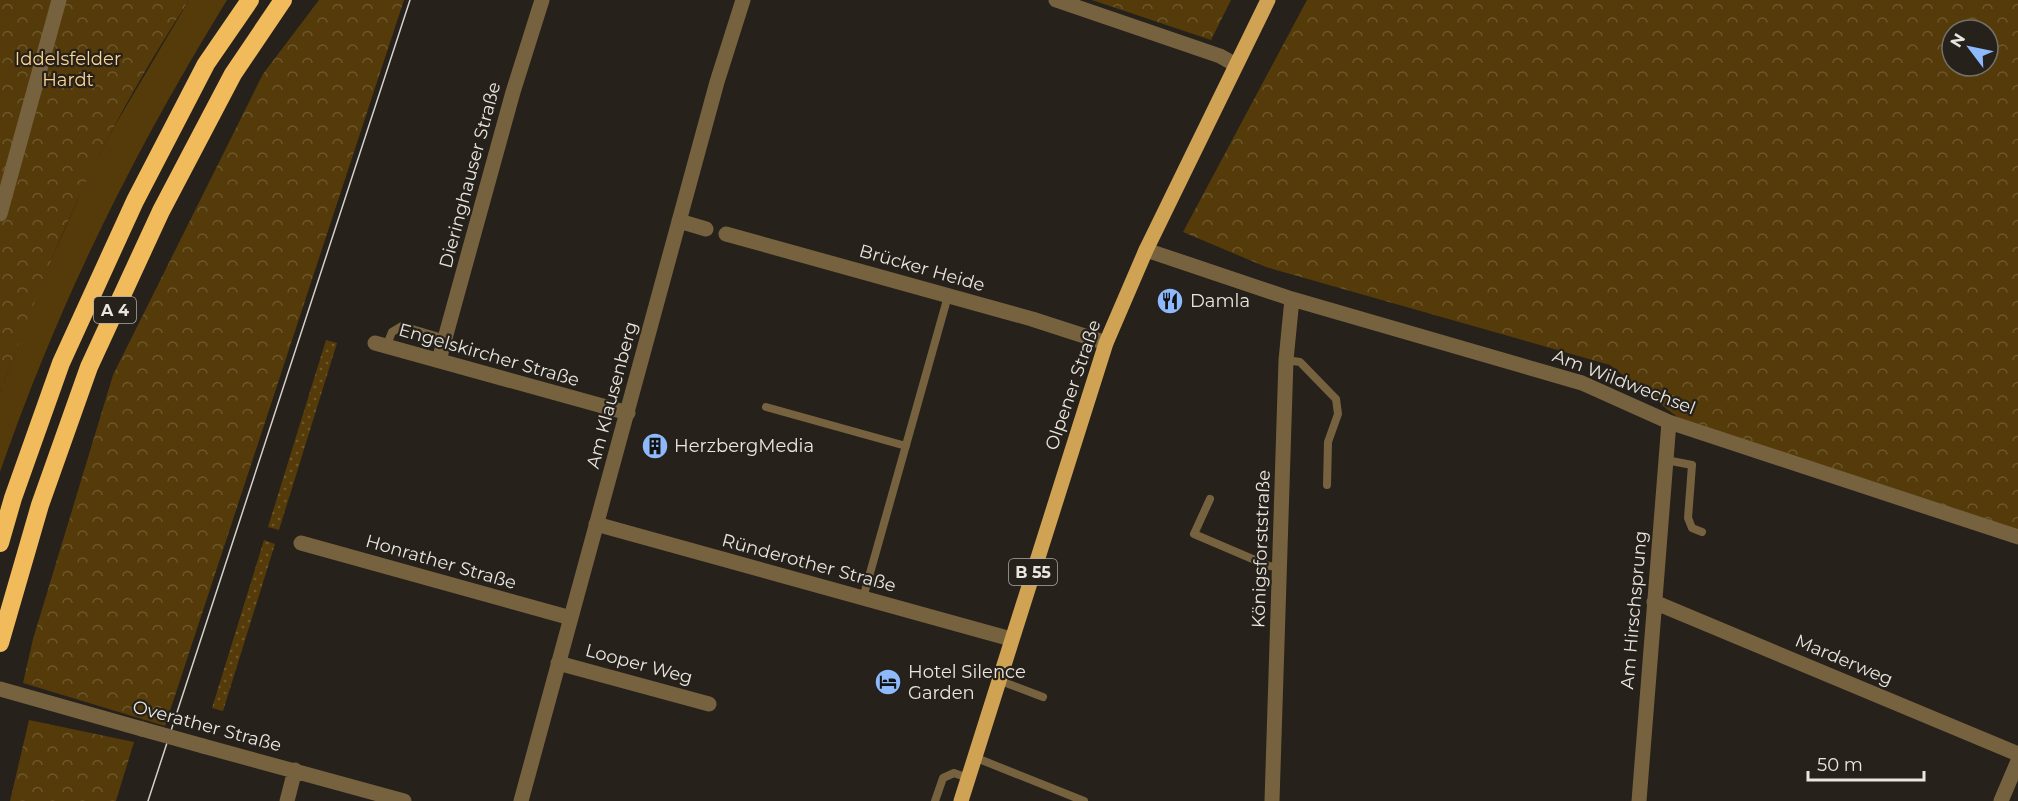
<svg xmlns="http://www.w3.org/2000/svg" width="2018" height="801" viewBox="0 0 2018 801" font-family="Montserrat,sans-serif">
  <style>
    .grass { fill: #543b09 }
    .forest { fill: url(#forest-crowns); fill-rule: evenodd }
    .garden { fill: url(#garden-dots) }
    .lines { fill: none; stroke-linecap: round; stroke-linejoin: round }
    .service { stroke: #77623f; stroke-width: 8 }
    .minor { stroke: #77623f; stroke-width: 15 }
    .primary { stroke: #cfa254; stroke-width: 15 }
    .motorway { stroke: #f1bb5b; stroke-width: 18 }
    .tram { stroke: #d4d1cc; stroke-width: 1.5 }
    .minor-bridge { stroke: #77623f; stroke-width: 15 }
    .labels { text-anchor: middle; stroke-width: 4.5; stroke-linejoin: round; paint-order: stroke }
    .shield { fill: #26211a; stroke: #aeaba5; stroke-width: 1.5 }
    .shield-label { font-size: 16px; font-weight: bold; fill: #e9e6e1 }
    .park-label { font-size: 18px; fill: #fcd491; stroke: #26211a }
    .street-label { font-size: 18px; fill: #e9e6e1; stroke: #26211a }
    .poi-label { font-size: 18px; fill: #e9e6e1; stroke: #26211a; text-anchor: start }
  </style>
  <defs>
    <pattern id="forest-crowns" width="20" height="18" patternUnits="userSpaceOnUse" patternTransform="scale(1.5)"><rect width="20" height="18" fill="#543b09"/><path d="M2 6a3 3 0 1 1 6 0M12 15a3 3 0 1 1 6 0" fill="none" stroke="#6d572d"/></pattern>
    <pattern id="garden-dots" width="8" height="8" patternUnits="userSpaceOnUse" patternTransform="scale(1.5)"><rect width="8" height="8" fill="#543b09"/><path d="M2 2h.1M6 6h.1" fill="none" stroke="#6d572d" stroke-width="1.8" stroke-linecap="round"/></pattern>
  </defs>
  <rect width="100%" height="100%" fill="#26211a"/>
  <path class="grass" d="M 189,0 L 227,0 C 133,153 59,302 0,472 L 0,393 L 39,288 L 89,174 L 114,127 Z"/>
  <path class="forest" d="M 0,0 L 189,0 C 153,56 119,114 90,174 C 55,245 28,319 0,393 Z
    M 319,0 L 404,0 L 165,726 L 23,683 L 33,639 L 113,375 L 263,74 Z
    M 1092,0 L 1231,0 L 1211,40 Z
    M 1307,0 L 2018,0 L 2018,537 L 1685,423 L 1610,365 L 1266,267 L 1183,232 ZM 1952,30 L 1988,30 L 1988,66 L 1952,66 Z
    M 29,720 L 134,742 L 116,801 L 10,801 Z"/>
  <path class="garden" d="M 326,340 L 337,343 L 279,530 L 268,527 Z
    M 264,540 L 275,544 L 223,711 L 212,708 Z"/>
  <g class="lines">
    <path class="service" d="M 386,347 L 392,332 L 402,326 L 446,339
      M 1286,360 L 1300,362 L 1336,399 L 1338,414 L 1328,442 L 1327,485
      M 766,407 L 906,446
      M 1666,460 L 1692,465 L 1688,518 L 1692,528 L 1702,532
      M 1210,499 L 1194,534 L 1269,566 L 1280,567
      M 863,598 L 948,296
      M 998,680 L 1043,697
      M 974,757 L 1084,801
      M 935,801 L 943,778 L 954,773 L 968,778"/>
    <path class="minor" d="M 1056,0 L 1220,56 L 1236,65
      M 0,214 L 59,0
      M 679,221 L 706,229
      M 726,234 L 1032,319 L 1106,343
      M 1146,250 L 1292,299 L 1582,383 L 1669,422 L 2018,537
      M 375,343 L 628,413
      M 439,360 L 513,92 L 542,0
      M 596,524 L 1011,639
      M 301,543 L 571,618
      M 1654,602 L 2018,754
      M 558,663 L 709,704
      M 0,689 L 142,729
      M 203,746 L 404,801
      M 287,801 L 295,770
      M 521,801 L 717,82 L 743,0
      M 1272,801 L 1286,360 L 1292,299
      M 1639,801 L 1669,422
      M 2001,801 L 2018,761"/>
    <path class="primary" d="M 961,801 L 1106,343 L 1146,250 L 1268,0"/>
    <path class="motorway" d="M 0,543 L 13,498 L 61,363 L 135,201 L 206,64 L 250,0
      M 0,643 L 40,505 L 89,367 L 161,211 L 233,74 L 283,0"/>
    <path class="tram" d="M 148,801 L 410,0"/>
    <path class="minor-bridge" d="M 142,729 L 203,746"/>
  </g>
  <defs>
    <symbol id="restaurant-disc" viewBox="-11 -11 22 22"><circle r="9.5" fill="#8eb9fc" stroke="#26211a"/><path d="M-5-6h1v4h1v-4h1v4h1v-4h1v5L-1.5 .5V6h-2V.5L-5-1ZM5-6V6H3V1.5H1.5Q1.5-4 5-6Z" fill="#111"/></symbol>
    <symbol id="building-disc" viewBox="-11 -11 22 22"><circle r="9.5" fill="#8eb9fc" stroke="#26211a"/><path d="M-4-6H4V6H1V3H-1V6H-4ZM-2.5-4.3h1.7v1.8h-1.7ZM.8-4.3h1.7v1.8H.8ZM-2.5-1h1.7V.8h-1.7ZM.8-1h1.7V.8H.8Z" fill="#111"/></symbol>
    <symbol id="hotel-disc" viewBox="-11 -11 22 22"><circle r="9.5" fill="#8eb9fc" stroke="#26211a"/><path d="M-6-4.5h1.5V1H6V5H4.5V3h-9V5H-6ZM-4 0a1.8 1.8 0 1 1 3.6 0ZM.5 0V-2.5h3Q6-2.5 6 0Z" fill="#111"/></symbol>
  </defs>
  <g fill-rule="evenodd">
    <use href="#restaurant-disc" x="1155" y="286" width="30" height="30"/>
    <use href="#building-disc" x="640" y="431" width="30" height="30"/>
    <use href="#hotel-disc" x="873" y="667" width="30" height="30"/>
  </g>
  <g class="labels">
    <g class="shield">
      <rect x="94" y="297" width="42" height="26" rx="4.5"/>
      <rect x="1009" y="559" width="48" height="26" rx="4.5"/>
    </g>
    <g class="shield-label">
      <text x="115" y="316">A 4</text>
      <text x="1033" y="578">B 55</text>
    </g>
    <g class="park-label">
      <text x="68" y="65">Iddelsfelder<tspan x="68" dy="21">Hardt</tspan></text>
    </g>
    <g class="street-label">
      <text transform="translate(470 175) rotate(-75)" y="6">Dieringhauser Straße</text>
      <text transform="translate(922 268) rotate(16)" y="6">Brücker Heide</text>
      <text transform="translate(489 355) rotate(16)" y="6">Engelskircher Straße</text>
      <text transform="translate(1624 382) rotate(21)" y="6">Am Wildwechsel</text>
      <text transform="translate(1073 385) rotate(-71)" y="6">Olpener Straße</text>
      <text transform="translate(612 395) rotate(-75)" y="6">Am Klausenberg</text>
      <text transform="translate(1261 549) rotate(-88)" y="6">Königsforststraße</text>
      <text transform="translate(441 562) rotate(16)" y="6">Honrather Straße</text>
      <text transform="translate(809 563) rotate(15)" y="6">Ründerother Straße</text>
      <text transform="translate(1634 610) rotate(-85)" y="6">Am Hirschsprung</text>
      <text transform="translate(1844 660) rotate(23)" y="6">Marderweg</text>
      <text transform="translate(639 664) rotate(15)" y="6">Looper Weg</text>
      <text transform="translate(207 726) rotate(15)" y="6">Overather Straße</text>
    </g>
    <g class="poi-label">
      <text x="1190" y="307">Damla</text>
      <text x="674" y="452">HerzbergMedia</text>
      <text x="908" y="678">Hotel Silence<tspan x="908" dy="21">Garden</tspan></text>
    </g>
  </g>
  <g transform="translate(1970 48) rotate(302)"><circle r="28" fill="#26211a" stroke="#74706a" stroke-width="1.5"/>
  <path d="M0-4.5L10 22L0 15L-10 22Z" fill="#8eb9fc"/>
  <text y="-9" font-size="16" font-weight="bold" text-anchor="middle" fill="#e9e6e1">N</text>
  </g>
  <path d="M1808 771v9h116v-9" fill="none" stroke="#e9e6e1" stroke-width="3"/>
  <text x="1817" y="771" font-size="18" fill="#e9e6e1" stroke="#26211a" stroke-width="4.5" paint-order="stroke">50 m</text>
</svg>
